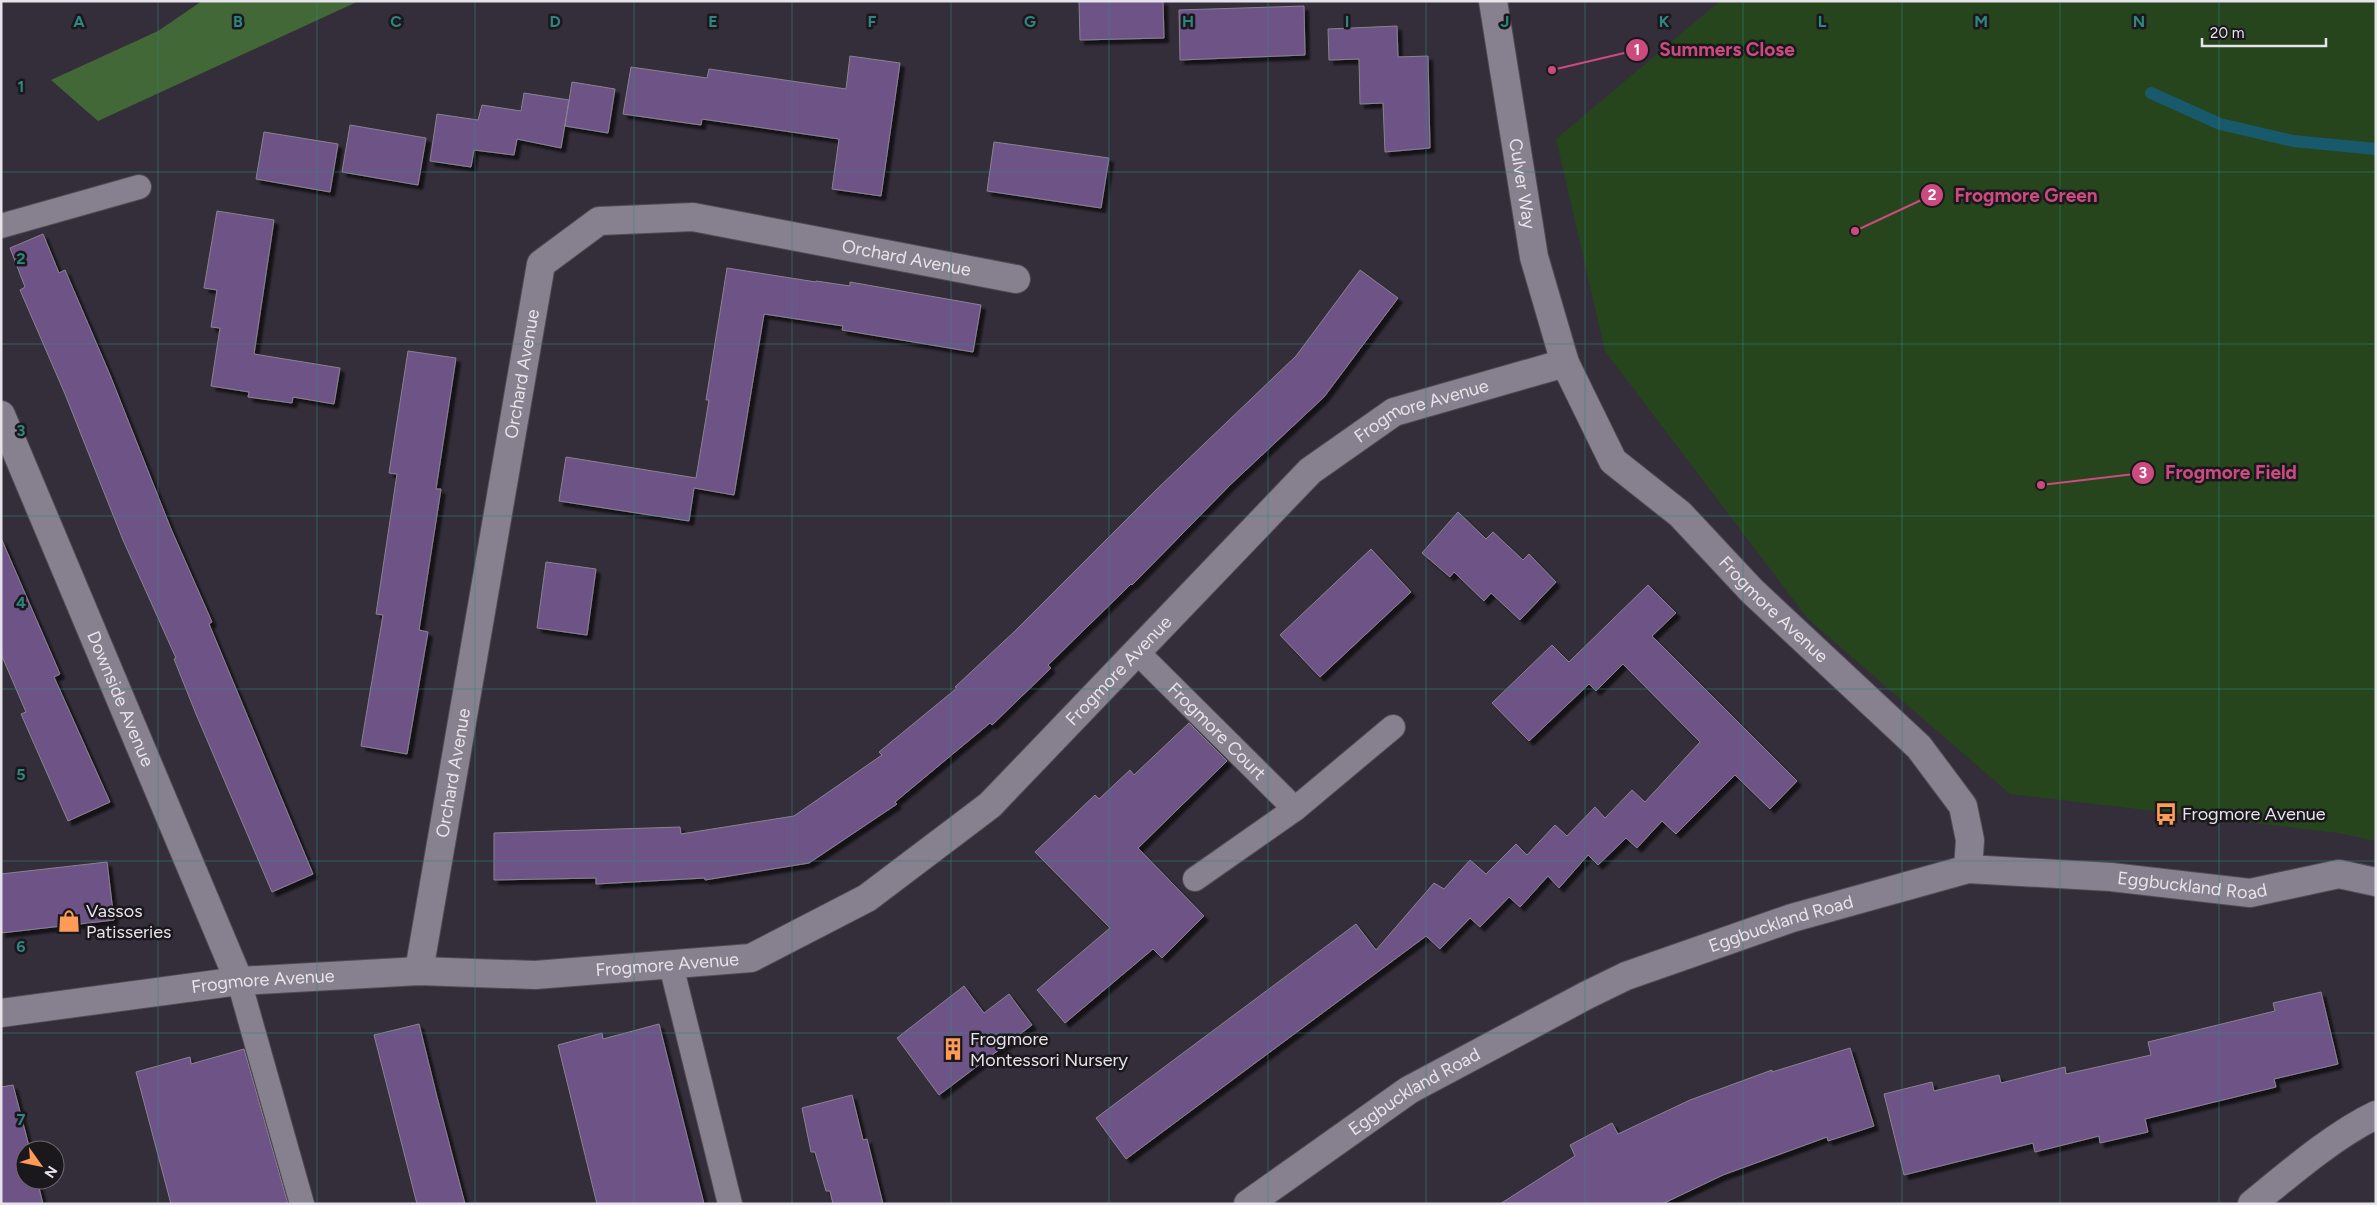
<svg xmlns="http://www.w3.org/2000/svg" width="2377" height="1205" viewBox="0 0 2377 1205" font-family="Figtree,sans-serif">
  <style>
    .green { fill: #26451c }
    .forest { fill: #436837 }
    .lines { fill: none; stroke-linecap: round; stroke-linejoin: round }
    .stream { stroke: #185a6b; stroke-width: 12 }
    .building { fill: #6e5387; stroke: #898390; filter: url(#shadow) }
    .lane-casing { stroke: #514b55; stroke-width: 26 }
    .street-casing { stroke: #514b55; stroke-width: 30 }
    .lane { stroke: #87808e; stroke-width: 24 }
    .street { stroke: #87808e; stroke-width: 28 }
    .grid { fill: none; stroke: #2f8681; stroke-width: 1; stroke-opacity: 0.55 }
    .labels { text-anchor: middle; stroke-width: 5; stroke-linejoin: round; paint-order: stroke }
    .street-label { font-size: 18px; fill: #e6e3ea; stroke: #1a181d }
    .poi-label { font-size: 18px; fill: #e6e3ea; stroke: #1a181d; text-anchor: start }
    .grid-label { font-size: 16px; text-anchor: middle; font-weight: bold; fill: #2f8681; stroke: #1a181d; stroke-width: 5; stroke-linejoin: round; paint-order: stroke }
    .leader { fill: none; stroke: #cb4b7f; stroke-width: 2 }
    .callout-dot { fill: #cb4b7f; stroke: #1a181d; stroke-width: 2 }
    .mark-label { font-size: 15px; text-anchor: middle; font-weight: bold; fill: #fff }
    .callout-label { font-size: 19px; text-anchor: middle; font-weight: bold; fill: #cb4b7f; stroke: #1a181d; stroke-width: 5; stroke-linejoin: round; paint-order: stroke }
  </style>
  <defs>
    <filter id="shadow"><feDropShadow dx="4.5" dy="4.5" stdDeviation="1" flood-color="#0009"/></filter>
  </defs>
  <rect width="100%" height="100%" fill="#342e3a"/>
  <path class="green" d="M 1720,1 L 2376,1 L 2376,841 L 2338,833 L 2010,794 L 1808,619 L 1605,351 L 1556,139 Z"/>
  <path class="forest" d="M 202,1 L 359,1 L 98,121 L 51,80 L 158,31 Z"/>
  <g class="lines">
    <path class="stream" d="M 2151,93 L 2220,124 L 2293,141 L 2376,149"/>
  </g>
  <path class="building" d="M 1079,1 L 1163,1 L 1164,38 L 1080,40 Z
    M 1304,6 L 1305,55 L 1180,60 L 1179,10 Z
    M 1397,26 L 1398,57 L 1428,56 L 1430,148 L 1385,152 L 1383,103 L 1360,104 L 1359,59 L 1329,60 L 1328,29 Z
    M 850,56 L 900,63 L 881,196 L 832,189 L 839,139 L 702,119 L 701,125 L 623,114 L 631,67 L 707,78 L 709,69 L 846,89 Z
    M 572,82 L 615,89 L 608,133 L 565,126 Z
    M 524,93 L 569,100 L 561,148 L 517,139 L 514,155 L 474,150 L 471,167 L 430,161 L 437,114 L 478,120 L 482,105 L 521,111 Z
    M 350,125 L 426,138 L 418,185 L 342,172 Z
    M 264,132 L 338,144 L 330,192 L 256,179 Z
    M 994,142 L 1109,158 L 1101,208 L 987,191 Z
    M 217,211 L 274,220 L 254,354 L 340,368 L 334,404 L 293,397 L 292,403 L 248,397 L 249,392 L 211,386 L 220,328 L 211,327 L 217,290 L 204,288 Z
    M 43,234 L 59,273 L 65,270 L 110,375 L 171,529 L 212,622 L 209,624 L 313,874 L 272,892 L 196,714 L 174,659 L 176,658 L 123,540 L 65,394 L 20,290 L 25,287 L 10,248 Z
    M 727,268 L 816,282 L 816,281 L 850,286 L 850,282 L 981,305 L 973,352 L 842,330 L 843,326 L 764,314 L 734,495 L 694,488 L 689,521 L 559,501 L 566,457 L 696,478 L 709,400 L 706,400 Z
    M 1360,270 L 1398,298 L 1324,397 L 1230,485 L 1132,585 L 1131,584 L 1048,665 L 1051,668 L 992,725 L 990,723 L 895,802 L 897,804 L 809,863 L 705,880 L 705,878 L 596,884 L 596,878 L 494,880 L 494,833 L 680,827 L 681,834 L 794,816 L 882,755 L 879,752 L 957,688 L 955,687 L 1015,631 L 1157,489 L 1296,356 Z
    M 408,351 L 456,358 L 436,489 L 441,489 L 419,630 L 428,632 L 407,754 L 361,746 L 383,615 L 376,614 L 397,474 L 389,473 Z
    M 1458,512 L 1486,539 L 1493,532 L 1523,560 L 1529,554 L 1556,582 L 1520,620 L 1491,593 L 1484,601 L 1454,572 L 1450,577 L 1422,553 Z
    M 1,538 L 60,674 L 54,677 L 110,802 L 68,821 L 21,714 L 26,712 L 1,654 Z
    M 1371,549 L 1411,592 L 1320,677 L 1280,635 Z
    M 546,562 L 596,569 L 587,635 L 537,628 Z
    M 1648,585 L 1676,613 L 1652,636 L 1797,781 L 1770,809 L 1735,775 L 1676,834 L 1662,821 L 1637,848 L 1626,838 L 1598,865 L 1588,855 L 1559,888 L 1548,876 L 1520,907 L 1509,897 L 1480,927 L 1470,918 L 1440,949 L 1426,936 L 1126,1159 L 1096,1118 L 1356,924 L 1376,950 L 1434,883 L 1444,889 L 1470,860 L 1486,874 L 1516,844 L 1527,855 L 1555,825 L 1567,836 L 1595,807 L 1605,818 L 1632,790 L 1645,802 L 1700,742 L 1623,664 L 1596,691 L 1589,684 L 1529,741 L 1492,703 L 1552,645 L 1569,662 Z
    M 1189,723 L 1227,761 L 1138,848 L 1204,916 L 1162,958 L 1153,949 L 1065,1023 L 1037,990 L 1110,928 L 1035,852 L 1095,795 L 1099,799 L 1130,770 L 1134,775 Z
    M 107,862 L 114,920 L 1,933 L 1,874 Z
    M 964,986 L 984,1013 L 1009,994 L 1032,1025 L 939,1095 L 897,1038 Z
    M 2321,992 L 2338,1064 L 2274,1079 L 2276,1087 L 2145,1119 L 2148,1132 L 2100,1143 L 2099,1136 L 2035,1152 L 2033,1143 L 1904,1175 L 1884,1094 L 1932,1082 L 1934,1091 L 1999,1075 L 2001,1083 L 2065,1067 L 2066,1074 L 2151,1055 L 2148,1042 L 2275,1011 L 2273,1003 Z
    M 419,1024 L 437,1097 L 465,1204 L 417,1204 L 374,1035 Z
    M 659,1024 L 704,1204 L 597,1204 L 558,1045 L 602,1033 L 603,1039 Z
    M 1850,1048 L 1874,1126 L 1828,1141 L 1827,1137 L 1723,1175 L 1662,1204 L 1500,1204 L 1575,1156 L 1570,1145 L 1612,1123 L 1618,1134 L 1690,1100 L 1772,1070 L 1772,1072 Z
    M 244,1049 L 288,1204 L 171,1204 L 136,1072 L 190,1057 L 191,1064 Z
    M 13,1085 L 30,1150 L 25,1150 L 25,1180 L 37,1180 L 43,1204 L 1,1204 L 1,1087 Z
    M 852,1095 L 863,1140 L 867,1139 L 883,1204 L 833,1204 L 830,1191 L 826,1191 L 815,1152 L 811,1152 L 802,1108 Z"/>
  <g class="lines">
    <defs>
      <g id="lane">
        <path d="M 1,226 L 139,187"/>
        <path id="s1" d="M 1138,653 L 1295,809"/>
        <path d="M 1195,879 L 1295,809 L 1393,727"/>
        <path d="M 671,965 L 730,1204"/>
        <path d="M 239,981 L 302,1204"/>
      </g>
      <g id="street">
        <path id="s2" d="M 1493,1 L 1534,257 L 1565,363 L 1613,461 L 1680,514 L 1752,591 L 1919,747 L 1963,806 L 1970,840 L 1968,869"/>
        <path id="s3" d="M 1,415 L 239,981"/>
        <path id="s4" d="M 419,971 L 541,264 L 599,221 L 693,217 L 1016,279"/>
        <path id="s5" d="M 1,1013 L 239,981 L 419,971 L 535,975 L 751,958 L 867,898 L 990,805 L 1310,471 L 1394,412 L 1565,363"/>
        <path id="s6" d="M 1248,1204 L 1409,1090 L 1587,995 L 1626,976 L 1792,918 L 1968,869 L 2111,877 L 2250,893 L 2339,874 L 2376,882"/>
        <path d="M 2252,1204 C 2289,1174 2334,1135 2376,1115"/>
      </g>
    </defs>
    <use href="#lane" class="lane-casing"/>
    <use href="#street" class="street-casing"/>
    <use href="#lane" class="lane"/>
    <use href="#street" class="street"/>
  </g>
  <path class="grid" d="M 158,1 L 158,1204M 317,1 L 317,1204M 475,1 L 475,1204M 634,1 L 634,1204M 792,1 L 792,1204M 951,1 L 951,1204M 1109,1 L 1109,1204M 1268,1 L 1268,1204M 1426,1 L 1426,1204M 1585,1 L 1585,1204M 1743,1 L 1743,1204M 1902,1 L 1902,1204M 2060,1 L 2060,1204M 2219,1 L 2219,1204M 1,172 L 2376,172M 1,344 L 2376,344M 1,516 L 2376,516M 1,689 L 2376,689M 1,861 L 2376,861M 1,1033 L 2376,1033"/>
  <defs>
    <symbol id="bus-bare" viewBox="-9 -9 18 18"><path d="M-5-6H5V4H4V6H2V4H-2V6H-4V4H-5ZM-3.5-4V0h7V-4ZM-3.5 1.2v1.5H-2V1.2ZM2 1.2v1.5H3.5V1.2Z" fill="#fe9c57" stroke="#1a181d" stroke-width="2.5" paint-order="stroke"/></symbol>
    <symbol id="shop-bare" viewBox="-9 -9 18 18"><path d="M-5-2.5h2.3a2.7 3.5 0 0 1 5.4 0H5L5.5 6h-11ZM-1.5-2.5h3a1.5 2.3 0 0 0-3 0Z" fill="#fe9c57" stroke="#1a181d" stroke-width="2.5" paint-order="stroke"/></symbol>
    <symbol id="building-bare" viewBox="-9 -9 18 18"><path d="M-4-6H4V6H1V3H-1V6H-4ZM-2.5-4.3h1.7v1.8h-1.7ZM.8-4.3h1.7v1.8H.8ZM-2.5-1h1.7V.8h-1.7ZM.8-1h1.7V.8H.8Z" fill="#fe9c57" stroke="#1a181d" stroke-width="2.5" paint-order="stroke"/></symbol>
  </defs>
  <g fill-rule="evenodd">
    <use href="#bus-bare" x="2150" y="798" width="32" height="32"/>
    <use href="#shop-bare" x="53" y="905" width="32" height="32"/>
    <use href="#building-bare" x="937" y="1033" width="32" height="32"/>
  </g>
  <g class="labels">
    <g class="street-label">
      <text dy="6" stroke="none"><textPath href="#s2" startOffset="185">Culver Way</textPath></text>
      <text dy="6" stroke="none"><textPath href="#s4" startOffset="1101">Orchard Avenue</textPath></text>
      <text dy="6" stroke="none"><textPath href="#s4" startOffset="606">Orchard Avenue</textPath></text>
      <text dy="6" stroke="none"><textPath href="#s5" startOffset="1629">Frogmore Avenue</textPath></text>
      <text dy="6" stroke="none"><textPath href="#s2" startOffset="698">Frogmore Avenue</textPath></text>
      <text dy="6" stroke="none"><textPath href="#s5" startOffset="1224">Frogmore Avenue</textPath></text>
      <text dy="6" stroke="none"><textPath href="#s3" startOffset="308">Downside Avenue</textPath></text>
      <text dy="6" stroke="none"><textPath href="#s1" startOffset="111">Frogmore Court</textPath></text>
      <text dy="6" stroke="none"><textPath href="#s4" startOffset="201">Orchard Avenue</textPath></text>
      <text dy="6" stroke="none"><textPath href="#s6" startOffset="1026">Eggbuckland Road</textPath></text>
      <text dy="6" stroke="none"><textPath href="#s6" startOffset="606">Eggbuckland Road</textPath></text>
      <text dy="6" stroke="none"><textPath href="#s5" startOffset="669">Frogmore Avenue</textPath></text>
      <text dy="6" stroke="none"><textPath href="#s5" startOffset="264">Frogmore Avenue</textPath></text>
      <text dy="6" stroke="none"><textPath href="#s6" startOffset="201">Eggbuckland Road</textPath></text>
    </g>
    <g class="poi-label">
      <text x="2182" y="820">Frogmore Avenue</text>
      <text x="86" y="917">Vassos<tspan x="86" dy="21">Patisseries</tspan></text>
      <text x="970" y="1045">Frogmore<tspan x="970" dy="21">Montessori Nursery</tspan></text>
    </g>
  </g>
  <g class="grid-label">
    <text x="79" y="27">A</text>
    <text x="238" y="27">B</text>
    <text x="396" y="27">C</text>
    <text x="555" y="27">D</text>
    <text x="713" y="27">E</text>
    <text x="872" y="27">F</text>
    <text x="1030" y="27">G</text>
    <text x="1188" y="27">H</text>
    <text x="1347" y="27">I</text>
    <text x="1505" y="27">J</text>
    <text x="1664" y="27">K</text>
    <text x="1822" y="27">L</text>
    <text x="1981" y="27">M</text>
    <text x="2139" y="27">N</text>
    <text x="21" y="92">1</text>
    <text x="21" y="264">2</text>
    <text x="21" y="436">3</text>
    <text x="21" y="608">4</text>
    <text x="21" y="780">5</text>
    <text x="21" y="952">6</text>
    <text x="21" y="1125">7</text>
  </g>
  <path class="leader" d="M1552 70L1637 50M1855 231L1932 195M2041 485L2143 473"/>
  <g class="callout-dot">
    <circle cx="1552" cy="70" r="5"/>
    <circle cx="1855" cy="231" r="5"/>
    <circle cx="2041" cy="485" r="5"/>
    <circle cx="1637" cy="50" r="12"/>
    <circle cx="1932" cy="195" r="12"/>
    <circle cx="2143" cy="473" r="12"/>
  </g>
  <g class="mark-label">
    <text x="1637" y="55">1</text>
    <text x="1932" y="200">2</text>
    <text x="2143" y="478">3</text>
  </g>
  <g class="callout-label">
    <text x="1727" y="56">Summers Close</text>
    <text x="2026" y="202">Frogmore Green</text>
    <text x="2231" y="479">Frogmore Field</text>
  </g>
  <rect width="2377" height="1205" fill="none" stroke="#e6e3ea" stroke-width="5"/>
  <g transform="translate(40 1165) rotate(123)"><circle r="24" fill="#1a181d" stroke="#6c696f"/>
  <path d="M0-4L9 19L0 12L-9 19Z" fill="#fe9c57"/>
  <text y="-8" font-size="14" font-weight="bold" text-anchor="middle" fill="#e6e3ea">N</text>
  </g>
  <path d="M2202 38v8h124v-8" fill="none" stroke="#e6e3ea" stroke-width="2.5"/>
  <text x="2210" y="38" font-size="15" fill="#e6e3ea" stroke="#1a181d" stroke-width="4" paint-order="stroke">20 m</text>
</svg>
